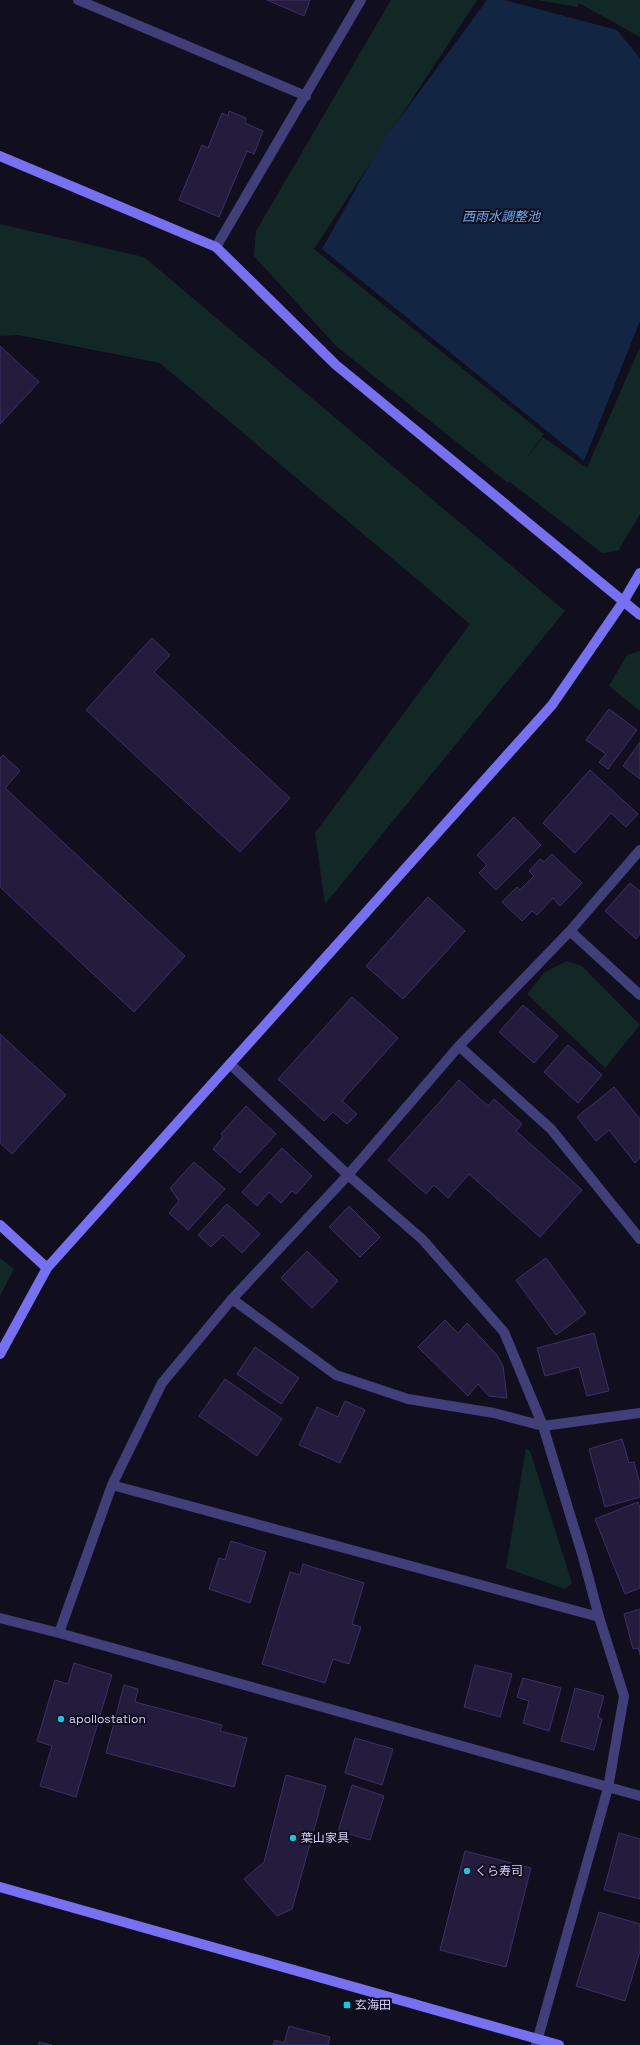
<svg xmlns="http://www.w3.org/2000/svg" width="640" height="2045" viewBox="0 0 640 2045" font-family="'Space Grotesk','Noto Sans JP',sans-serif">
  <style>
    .green { fill: #122827 }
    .water { fill: #122543 }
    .building { fill: #241c3d; stroke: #3d3067 }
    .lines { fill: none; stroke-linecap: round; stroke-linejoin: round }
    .street { stroke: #423e79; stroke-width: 10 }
    .secondary { stroke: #7770f1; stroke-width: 10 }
    .poi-dot { fill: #16c7e1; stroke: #110e1e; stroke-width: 1.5 }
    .labels { text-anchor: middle; stroke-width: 4; stroke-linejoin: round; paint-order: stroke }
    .poi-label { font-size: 12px; fill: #d6d0fa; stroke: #110e1e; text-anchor: start }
    .water-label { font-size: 13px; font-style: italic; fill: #68adf0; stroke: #110e1e }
  </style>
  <rect width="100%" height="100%" fill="#110e1e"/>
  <path class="green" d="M 391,0 L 477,0 L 314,249 L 544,434 L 523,463 L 543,437 L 587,468 L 640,347 L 640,514 L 618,551 L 602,553 L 510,482 L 508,483 L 336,346 L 254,256 L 256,231 Z
    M 538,0 L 640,0 L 640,37 L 579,3 L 577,7 Z
    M 0,224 L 144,257 L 565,611 L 325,904 L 315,833 L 470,624 L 160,363 L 18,335 L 0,336 Z
    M 640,651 L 640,711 L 609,686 L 627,655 Z
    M 567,961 L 582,966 L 640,1025 L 605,1068 L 527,994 L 545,972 Z
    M 0,1258 L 14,1269 L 0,1296 Z
    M 526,1448 L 530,1451 L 572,1583 L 565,1589 L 506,1568 Z"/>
  <path class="water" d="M 487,0 L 504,0 L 617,30 L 640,58 L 640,321 L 584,461 L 322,249 L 381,144 Z"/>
  <path class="building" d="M 267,0 L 310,0 L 304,16 Z
    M 229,111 L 246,118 L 245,123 L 263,131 L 254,154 L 247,151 L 219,217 L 179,200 L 202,145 L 208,148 L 222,113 L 228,116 Z
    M 0,346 L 39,382 L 0,424 Z
    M 152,638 L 170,655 L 154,672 L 290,798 L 240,852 L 86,710 Z
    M 609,709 L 637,730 L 608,769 L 599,762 L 606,754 L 586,740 Z
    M 640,742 L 640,779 L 623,766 Z
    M 3,755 L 20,771 L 5,788 L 185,956 L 134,1012 L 0,887 L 0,758 Z
    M 590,770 L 638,814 L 626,827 L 611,813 L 575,853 L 543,823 Z
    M 514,817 L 541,845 L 496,890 L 479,873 L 487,865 L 477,855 Z
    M 552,854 L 582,883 L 560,906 L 553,898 L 537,915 L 532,911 L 522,921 L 502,902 L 517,887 L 520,890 L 534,876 L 529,871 L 540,859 L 544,862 Z
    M 630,883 L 640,891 L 640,934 L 636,939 L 605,911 Z
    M 428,897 L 465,931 L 403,999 L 366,966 Z
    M 352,997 L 398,1038 L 342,1101 L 357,1114 L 347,1124 L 333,1112 L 324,1121 L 278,1079 Z
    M 523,1005 L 558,1036 L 534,1063 L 499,1032 Z
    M 0,1034 L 66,1095 L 12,1154 L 0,1143 Z
    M 568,1045 L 602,1075 L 578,1103 L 544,1072 Z
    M 459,1080 L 488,1106 L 494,1099 L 522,1124 L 516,1131 L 582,1190 L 540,1237 L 469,1174 L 448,1198 L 434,1185 L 426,1194 L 388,1160 Z
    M 614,1087 L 640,1119 L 640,1158 L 635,1163 L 609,1130 L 596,1141 L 577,1117 Z
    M 246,1106 L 276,1134 L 240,1173 L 213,1149 L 223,1137 L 221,1134 Z
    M 282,1148 L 312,1176 L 296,1194 L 292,1191 L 281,1203 L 269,1192 L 257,1206 L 242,1192 Z
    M 194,1162 L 225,1189 L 188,1230 L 169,1213 L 179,1201 L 170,1188 Z
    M 227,1204 L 260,1234 L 242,1253 L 223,1235 L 211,1247 L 198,1235 Z
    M 349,1206 L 380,1237 L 360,1257 L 329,1227 Z
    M 307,1251 L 338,1281 L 312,1308 L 281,1278 Z
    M 546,1258 L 586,1313 L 556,1335 L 516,1280 Z
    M 445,1320 L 458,1333 L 467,1323 L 497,1355 L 503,1366 L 507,1398 L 489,1396 L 478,1384 L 468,1396 L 418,1347 Z
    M 594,1333 L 609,1391 L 587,1396 L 579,1367 L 545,1376 L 537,1348 Z
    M 255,1347 L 299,1378 L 281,1404 L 237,1374 Z
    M 225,1379 L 282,1419 L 257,1456 L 199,1416 Z
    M 345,1401 L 365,1410 L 340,1463 L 299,1445 L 317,1407 L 338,1417 Z
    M 622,1439 L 629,1463 L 634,1462 L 640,1484 L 640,1497 L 605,1507 L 589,1449 Z
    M 638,1502 L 640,1508 L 640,1588 L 625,1594 L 595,1519 Z
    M 231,1541 L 266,1552 L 250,1603 L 209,1589 L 219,1558 L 225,1560 Z
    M 303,1564 L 364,1583 L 352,1624 L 361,1627 L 349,1664 L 333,1659 L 325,1683 L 262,1664 L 290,1572 L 300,1575 Z
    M 640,1609 L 640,1655 L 638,1648 L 633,1649 L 624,1614 Z
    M 74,1663 L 112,1675 L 76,1797 L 40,1786 L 52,1746 L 37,1741 L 55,1680 L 68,1684 Z
    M 475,1665 L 512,1674 L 500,1717 L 464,1707 Z
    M 523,1678 L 561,1688 L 549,1731 L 523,1723 L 529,1701 L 517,1697 Z
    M 124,1685 L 138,1689 L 135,1702 L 222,1725 L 220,1731 L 247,1738 L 234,1787 L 106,1753 Z
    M 575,1688 L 604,1696 L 598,1717 L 602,1719 L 594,1750 L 561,1741 Z
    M 355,1738 L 393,1749 L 382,1785 L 345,1773 Z
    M 286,1775 L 326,1786 L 292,1909 L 277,1916 L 244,1879 L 264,1862 Z
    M 352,1785 L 384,1796 L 370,1840 L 338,1831 Z
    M 619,1833 L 640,1839 L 640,1899 L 604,1890 Z
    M 465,1851 L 531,1868 L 506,1967 L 440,1950 Z
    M 599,1912 L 640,1924 L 640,1951 L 625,2001 L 576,1986 Z
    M 289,2026 L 330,2037 L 328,2045 L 273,2045 L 275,2040 L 284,2043 Z
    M 39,2042 L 52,2045 L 39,2045 Z"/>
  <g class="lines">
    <path class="street" d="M 78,0 L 306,96
      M 216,247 L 361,0
      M 570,931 L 640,995
      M 459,1046 L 551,1129 L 640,1239
      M 230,1064 L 348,1175 L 422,1239 L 504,1332 L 543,1426 L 640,1413
      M 112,1485 L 599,1617
      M 0,1618 L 59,1633 L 640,1796
      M 59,1633 L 112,1485 L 162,1383 L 232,1299
      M 536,2045 L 608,1788 L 624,1696 L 599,1617 L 583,1557 L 543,1426 L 494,1413 L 408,1399 L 336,1375 L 232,1299 L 348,1175 L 459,1046 L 570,931 L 640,850"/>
    <path class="secondary" d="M 0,156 L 216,247 L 336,365 L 640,615
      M 0,1225 L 47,1268
      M 0,1354 L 47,1268 L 552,705 L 623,602 L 640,573
      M 0,1887 L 559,2045"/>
  </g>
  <g class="poi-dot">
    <circle cx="61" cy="1719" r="4"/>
    <circle cx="293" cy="1838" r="4"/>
    <circle cx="467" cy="1871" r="4"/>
    <rect x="343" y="2001" width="8" height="8" rx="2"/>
  </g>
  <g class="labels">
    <g class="poi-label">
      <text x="69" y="1723">apollostation</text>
      <text x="301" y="1842">葉山家具</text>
      <text x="475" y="1875">くら寿司</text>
      <text x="355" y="2009">玄海田</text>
    </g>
    <g class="water-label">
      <text x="501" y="221">西雨水調整池</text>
    </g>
  </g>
</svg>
